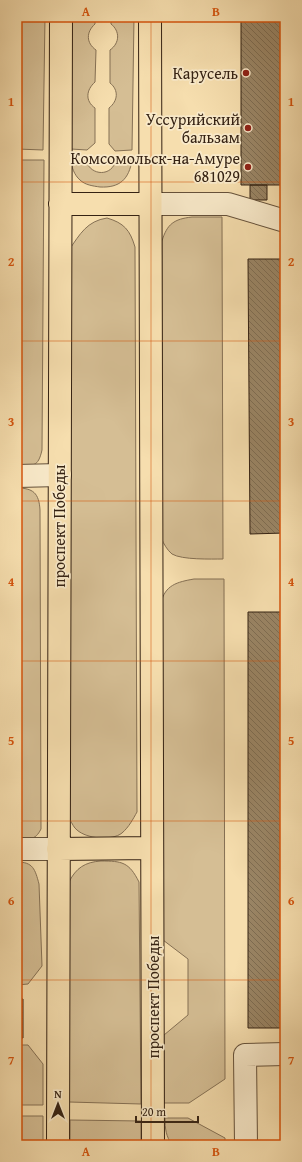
<svg xmlns="http://www.w3.org/2000/svg" width="302" height="1162" viewBox="0 0 302 1162" font-family="'Gentium Book Plus',serif">
  <style>
    .green { fill: #d5be94; stroke: #857054 }
    .building { fill: url(#building-back-hatch); stroke: #352213 }
    .lines { fill: none; stroke-linecap: round; stroke-linejoin: round }
    .minor-casing { stroke: #65513a; stroke-width: 24 }
    .major-casing { stroke: #352213; stroke-width: 24 }
    .minor { stroke: #f9eaca; stroke-width: 22 }
    .major { stroke: #f6deae; stroke-width: 22 }
    .grid { fill: none; stroke: #d6540d; stroke-width: 1; stroke-opacity: 0.55 }
    .poi-dot { fill: #8f2418; stroke: #f9eaca; stroke-width: 1.5 }
    .labels { text-anchor: middle; stroke-width: 3.5; stroke-linejoin: round; paint-order: stroke }
    .poi-label { font-size: 16px; fill: #352213; stroke: #f9eaca; text-anchor: end }
    .street-label { font-size: 16px; fill: #352213; stroke: #f9eaca }
    .neatline { fill: none; stroke: #d6540d; stroke-width: 1.5 }
    .grid-label { font-size: 13px; text-anchor: middle; font-weight: bold; fill: #d6540d }
  </style>
  <defs>
    <pattern id="building-back-hatch" width="6" height="6" patternUnits="userSpaceOnUse"><rect width="6" height="6" fill="#998464"/><path d="M-1 5l2 2M0 0l6 6M5-1l2 2" fill="none" stroke="#7e6c51"/></pattern>
  </defs>
  <rect width="100%" height="100%" fill="#f6deae"/>
  <filter id="stains"><feTurbulence type="fractalNoise" baseFrequency=".005" numOctaves="4"/><feColorMatrix values="0 0 0 0 .2 0 0 0 0 .09 0 0 0 0 .02 0 0 0 .5 -.17"/></filter>
  <radialGradient id="worn" r=".72"><stop offset=".6" stop-color="#630" stop-opacity="0"/><stop offset="1" stop-color="#630" stop-opacity=".3"/></radialGradient>
  <path class="green" d="M 17,17 L 45,17 L 43,150 L 17,149 Z
    M 71,17 L 95,17 L 95,24 C 86,32 86,43 96,50 L 95,82 C 86,90 85,101 95,108 L 95,143 L 87,150 L 71,149 Z
    M 111,17 L 134,17 L 132,150 L 115,151 L 109,144 L 109,108 C 118,101 119,90 110,83 L 110,50 C 120,43 120,31 111,24 Z
    M 17,160 L 44,160 L 42,450 C 38,468 33,465 17,467 Z
    M 70,160 L 86,161 C 91,176 112,177 116,160 L 132,160 C 129,179 120,188 100,187 C 93,186 85,185 80,180 C 74,175 72,167 70,160 Z
    M 192,217 L 222,217 L 223,559 C 211,559 182,560 172,554 C 167,550 164,544 161,538 L 162,241 C 167,224 174,219 192,217 Z
    M 107,218 C 124,223 130,230 135,247 L 137,812 C 133,819 129,827 122,833 C 112,841 87,839 77,830 C 74,828 72,823 70,820 L 69,250 C 80,234 87,221 107,218 Z
    M 17,488 C 33,488 39,493 40,510 L 41,829 C 35,841 29,839 17,839 Z
    M 194,579 L 224,579 L 225,1079 L 189,1103 L 164,1103 L 164,1035 L 188,1015 L 188,959 L 163,940 L 161,603 C 165,585 177,582 194,579 Z
    M 101,861 C 122,861 129,862 139,882 L 141,1104 L 69,1102 L 69,882 C 76,868 85,862 101,861 Z
    M 17,862 C 33,862 35,869 39,884 L 42,966 L 28,984 L 17,985 Z
    M 17,1045 L 28,1045 L 43,1064 L 43,1105 L 17,1105 Z
    M 17,1116 L 43,1116 L 43,1145 L 17,1145 Z
    M 165,1118 L 188,1118 L 225,1138 L 225,1145 L 172,1145 C 166,1136 165,1129 165,1118 Z
    M 70,1120 L 141,1121 L 141,1145 L 70,1145 Z"/>
  <path class="building" d="M 241,17 L 285,17 L 285,185 L 241,185 Z
    M 250,185 L 267,185 L 267,200 L 250,200 Z
    M 248,259 L 285,259 L 285,533 L 250,534 Z
    M 248,612 L 285,612 L 285,1028 L 248,1028 Z
    M 17,999 L 23,999 L 23,1038 L 17,1038 Z
    M 283,1074 L 285,1074 L 285,1114 L 283,1114 Z"/>
  <g class="lines">
    <defs>
      <path id="minor" d="M 150,204 L 228,204 L 285,221
        M 17,476 L 60,475
        M 17,849 L 58,849
        M 246,1145 L 245,1055 L 285,1054"/>
      <path id="major" d="M 150,17 L 153,1145
        M 60,204 L 150,204
        M 58,849 L 152,848
        M 58,1145 L 61,17"/>
    </defs>
    <use href="#minor" class="minor-casing"/>
    <use href="#major" class="major-casing"/>
    <use href="#minor" class="minor"/>
    <use href="#major" class="major"/>
  </g>
  <path class="grid" d="M 151,17 L 151,1145M 17,182 L 285,182M 17,341 L 285,341M 17,501 L 285,501M 17,661 L 285,661M 17,821 L 285,821M 17,980 L 285,980"/>
  <g class="poi-dot">
    <circle cx="246" cy="73" r="4"/>
    <circle cx="248" cy="128" r="4"/>
    <circle cx="248" cy="167" r="4"/>
  </g>
  <g class="labels">
    <g class="poi-label">
      <text x="238" y="79">Карусель</text>
      <text x="240" y="125">Уссурийский<tspan x="240" dy="18">бальзам</tspan></text>
      <text x="240" y="164">Комсомольск-на-Амуре<tspan x="240" dy="18">681029</tspan></text>
    </g>
    <g class="street-label">
      <text transform="translate(59 526) rotate(-90)" y="6">проспект Победы</text>
      <text transform="translate(153 997) rotate(-90)" y="6">проспект Победы</text>
    </g>
  </g>
  <rect width="302" height="1162" fill="none" stroke="#f6deae" stroke-width="44"/>
  <g transform="translate(58 1104)" stroke="#f9eaca" stroke-width="3" paint-order="stroke">
  <path d="M0-3L7 15L0 10L-7 15Z" fill="#352213"/>
  <text y="-6" font-size="11" font-weight="bold" text-anchor="middle" fill="#352213">N</text>
  </g>
  <path d="M136 1116v6h62v-6" fill="none" stroke="#352213" stroke-width="2"/>
  <text x="142" y="1116" font-size="12" fill="#352213" stroke="#f9eaca" stroke-width="3" paint-order="stroke">20 m</text>
  <rect x="22" y="22" width="258" height="1118" class="neatline"/>
  <g class="grid-label">
    <text x="86" y="16">A</text>
    <text x="216" y="16">B</text>
    <text x="11" y="106">1</text>
    <text x="291" y="106">1</text>
    <text x="11" y="266">2</text>
    <text x="291" y="266">2</text>
    <text x="11" y="426">3</text>
    <text x="291" y="426">3</text>
    <text x="11" y="586">4</text>
    <text x="291" y="586">4</text>
    <text x="11" y="745">5</text>
    <text x="291" y="745">5</text>
    <text x="11" y="905">6</text>
    <text x="291" y="905">6</text>
    <text x="11" y="1065">7</text>
    <text x="291" y="1065">7</text>
    <text x="86" y="1156">A</text>
    <text x="216" y="1156">B</text>
  </g>
  <rect width="100%" height="100%" filter="url(#stains)"/>
  <rect width="100%" height="100%" fill="url(#worn)"/>
</svg>
